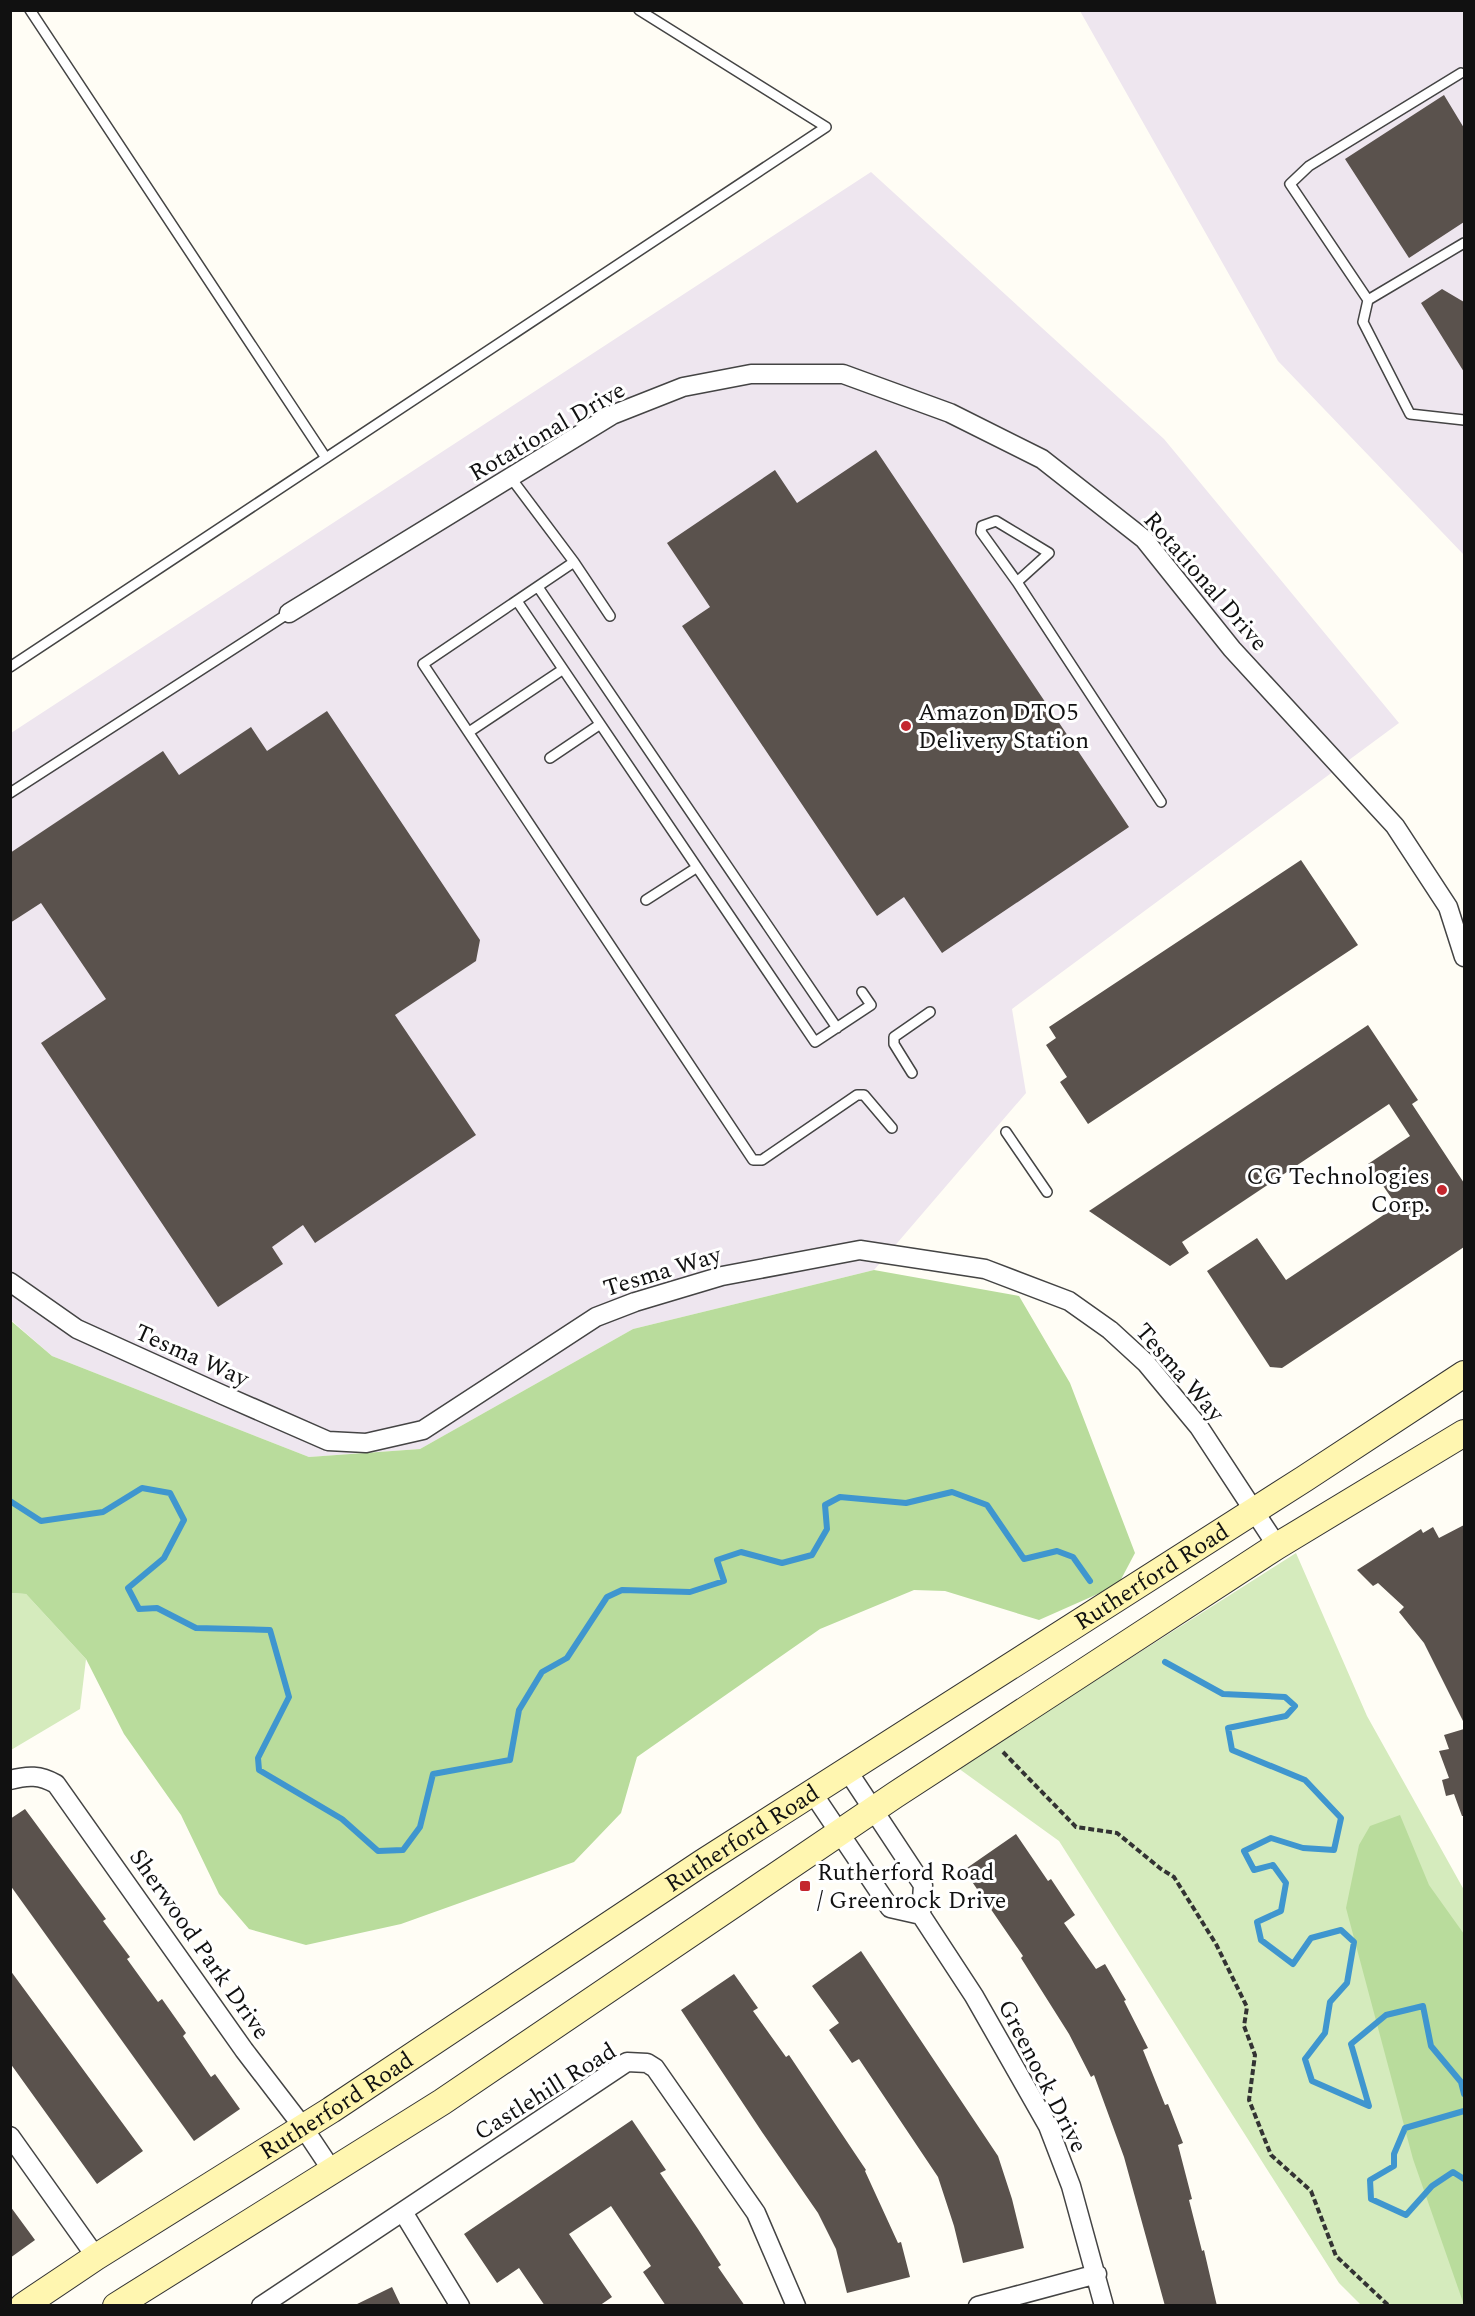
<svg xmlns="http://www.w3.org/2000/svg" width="1475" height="2316" viewBox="0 0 1475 2316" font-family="Spectral,serif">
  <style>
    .industrial { fill: #eee6ef }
    .green { fill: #d5ebbd }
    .forest { fill: #b9dc9c }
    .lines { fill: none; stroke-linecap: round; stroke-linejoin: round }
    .stream { stroke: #3f96cf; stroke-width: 6 }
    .building { fill: #5a524d }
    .lane-casing { stroke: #444; stroke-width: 12 }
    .street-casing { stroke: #444; stroke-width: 21 }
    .secondary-casing { stroke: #333; stroke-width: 28 }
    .path { stroke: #333; stroke-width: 4; stroke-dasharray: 6 3; stroke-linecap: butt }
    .lane { stroke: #fff; stroke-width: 9 }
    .street { stroke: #fff; stroke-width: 18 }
    .secondary { stroke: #fff6b0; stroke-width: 26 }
    .poi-dot { fill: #c4262e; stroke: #fff; stroke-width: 2 }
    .labels { text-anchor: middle; stroke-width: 6; stroke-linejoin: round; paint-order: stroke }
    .street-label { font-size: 24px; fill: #111; stroke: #fff }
    .poi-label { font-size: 24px; fill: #111; stroke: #fff; text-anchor: start }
  </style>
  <rect width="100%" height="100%" fill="#fffdf5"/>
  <path class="industrial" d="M 1080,11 L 1464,11 L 1464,555 L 1278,361 Z
    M 871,172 L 1164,439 L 1399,723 L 1012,1009 L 1026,1093 L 874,1270 L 633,1329 L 420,1449 L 309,1457 L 52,1356 L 11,1320 L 11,733 Z"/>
  <path class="green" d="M 1296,1553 L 1367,1716 L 1464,1890 L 1464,2305 L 1361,2305 L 1339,2283 L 1059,1841 L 958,1768 Z
    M 11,1593 L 26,1594 L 86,1659 L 80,1709 L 11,1750 Z"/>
  <path class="forest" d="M 874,1270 L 1019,1296 L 1070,1383 L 1135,1553 L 1118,1585 L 1039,1620 L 945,1591 L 914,1590 L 820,1629 L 637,1757 L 621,1813 L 574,1862 L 401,1924 L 306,1945 L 249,1929 L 219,1894 L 181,1815 L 124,1734 L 86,1659 L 26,1594 L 11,1593 L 10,1320 L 52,1356 L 309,1457 L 420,1449 L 633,1329 Z
    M 1400,1815 L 1429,1885 L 1464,1934 L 1464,2305 L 1413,2159 L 1346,1908 L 1359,1845 L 1370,1826 Z"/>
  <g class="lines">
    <path class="stream" d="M 10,1501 L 41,1521 L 103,1512 L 142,1488 L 170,1493 L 184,1520 L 164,1558 L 128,1588 L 139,1609 L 157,1608 L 196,1628 L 270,1630 L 289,1697 L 258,1758 L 259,1770 L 342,1819 L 378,1851 L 403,1850 L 420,1827 L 433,1774 L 510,1760 L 519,1710 L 542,1672 L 567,1658 L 607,1597 L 622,1590 L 690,1592 L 724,1581 L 717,1560 L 741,1552 L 782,1563 L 812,1555 L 827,1529 L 825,1505 L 840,1497 L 906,1503 L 952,1492 L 987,1505 L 1024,1559 L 1057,1551 L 1073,1557 L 1090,1581
      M 1165,1662 L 1223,1694 L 1285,1697 L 1295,1706 L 1286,1716 L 1228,1728 L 1232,1750 L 1305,1780 L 1341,1818 L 1334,1850 L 1303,1848 L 1271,1838 L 1244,1851 L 1254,1870 L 1273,1865 L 1286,1883 L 1281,1911 L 1257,1922 L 1261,1940 L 1293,1964 L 1311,1938 L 1341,1930 L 1354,1942 L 1347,1983 L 1330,2002 L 1325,2033 L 1305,2059 L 1312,2081 L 1369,2106 L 1351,2044 L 1386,2015 L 1423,2006 L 1431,2046 L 1461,2082 L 1464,2094
      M 1464,2111 L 1405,2128 L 1394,2154 L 1394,2166 L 1370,2180 L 1371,2199 L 1406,2215 L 1432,2186 L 1453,2172 L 1464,2179"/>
  </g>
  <path class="building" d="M 1444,95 L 1464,128 L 1464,222 L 1409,258 L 1345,159 Z
    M 1442,289 L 1464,302 L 1464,372 L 1421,303 Z
    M 876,450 L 1129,827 L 942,953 L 904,897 L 877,916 L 682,626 L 710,607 L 667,543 L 775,470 L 797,503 Z
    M 327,711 L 480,940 L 476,961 L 395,1015 L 476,1135 L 315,1243 L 303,1225 L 272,1247 L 283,1264 L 218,1307 L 41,1043 L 106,999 L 41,903 L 10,923 L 10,853 L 163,751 L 179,775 L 251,727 L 267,751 Z
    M 1301,860 L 1358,945 L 1088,1124 L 1060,1082 L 1067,1077 L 1046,1045 L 1056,1038 L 1049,1027 Z
    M 1368,1025 L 1418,1100 L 1412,1104 L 1464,1183 L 1464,1247 L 1282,1368 L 1270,1367 L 1207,1271 L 1257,1238 L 1286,1280 L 1397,1206 L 1368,1164 L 1410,1136 L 1389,1104 L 1182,1242 L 1189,1253 L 1170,1266 L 1089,1211 Z
    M 1464,1525 L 1464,1723 L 1424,1643 L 1399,1612 L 1404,1607 L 1378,1583 L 1373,1586 L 1357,1570 L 1421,1529 L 1423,1533 L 1433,1527 L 1439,1538 Z
    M 1464,1729 L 1464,1816 L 1462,1816 L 1454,1794 L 1446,1796 L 1442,1780 L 1449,1778 L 1439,1751 L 1449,1749 L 1444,1735 Z
    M 25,1809 L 106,1919 L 103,1921 L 130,1957 L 127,1959 L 158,2002 L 162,1999 L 186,2033 L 183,2036 L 211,2077 L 215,2074 L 240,2109 L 194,2141 L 10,1885 L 10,1819 Z
    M 1016,1834 L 1048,1881 L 1051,1879 L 1075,1915 L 1064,1923 L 1096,1969 L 1105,1964 L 1126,2000 L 1124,2001 L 1148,2048 L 1143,2050 L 1165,2105 L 1168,2104 L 1183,2143 L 1178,2145 L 1192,2199 L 1189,2200 L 1202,2251 L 1204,2250 L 1217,2306 L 1165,2306 L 1124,2157 L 1094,2075 L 1091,2077 L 1069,2034 L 1021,1958 L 1023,1956 L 964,1870 Z
    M 861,1951 L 998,2156 L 1012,2199 L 1024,2248 L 963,2263 L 954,2226 L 938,2177 L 859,2059 L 852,2063 L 829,2030 L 839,2023 L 812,1986 Z
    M 10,1970 L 143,2151 L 97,2184 L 10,2063 Z
    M 734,1974 L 758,2008 L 753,2011 L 786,2057 L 789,2055 L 866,2170 L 865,2171 L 898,2243 L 901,2242 L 910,2277 L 847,2293 L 836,2249 L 818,2213 L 762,2132 L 681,2010 Z
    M 632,2120 L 666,2170 L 660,2173 L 698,2229 L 721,2265 L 718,2267 L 745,2306 L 666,2306 L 643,2272 L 651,2266 L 611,2206 L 569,2234 L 612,2297 L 599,2306 L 545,2306 L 519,2268 L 497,2283 L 464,2234 Z
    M 10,2206 L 35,2240 L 10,2258 Z
    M 392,2287 L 401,2306 L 353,2306 Z"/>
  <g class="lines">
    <defs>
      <path id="lane" d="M 30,10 L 326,458
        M 1461,73 L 1309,166 L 1290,184 L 1368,300 L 1464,243
        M 1368,300 L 1363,322 L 1410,414 L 1464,420
        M 511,478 L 574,562 L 423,664 L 753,1160 L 762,1160 L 857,1095 L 864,1095 L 892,1128
        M 574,562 L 610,616
        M 1017,582 L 981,532 L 982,526 L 996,521 L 1049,553 L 1017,582 L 1161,802
        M 538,587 L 837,1028
        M 517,601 L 815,1042 L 871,1005 L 862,992
        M 10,667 L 826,127 L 639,10
        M 469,732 L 562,670
        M 550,758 L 599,725
        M 10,793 L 289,613
        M 646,900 L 696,868
        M 912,1073 L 894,1044 L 894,1037 L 930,1012
        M 1006,1132 L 1047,1192"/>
      <path id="street" d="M 289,613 L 612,415 L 683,387 L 751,374 L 843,374 L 950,413 L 1042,459 L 1144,539 L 1232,649 L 1395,826 L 1448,907 L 1464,957
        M 10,1282 L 77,1329 L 223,1395 L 328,1441 L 366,1443 L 423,1430 L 596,1317 L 635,1302 L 722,1276 L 860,1250 L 985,1269 L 1069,1301 L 1110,1330 L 1146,1363 L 1199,1427 L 1277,1546
        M 847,1770 L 923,1885 L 921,1915 L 974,1996 L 1048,2126 L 1071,2186 L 1104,2306
        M 10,1780 C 28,1775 40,1775 56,1784 L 244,2050 L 303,2127 L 333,2172
        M 812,1792 L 890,1908 L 921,1915
        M 10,2136 L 96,2257
        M 403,2212 L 460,2306
        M 261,2306 L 627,2062 L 647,2063 L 655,2068 L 756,2213 L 796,2306
        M 978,2306 L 1097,2274"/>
      <g id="secondary">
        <path id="s1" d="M 23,2306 L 96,2257 L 331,2110 L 702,1863 L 1304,1479 L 1464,1374"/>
        <path d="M 116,2306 L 442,2102 L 895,1795 L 1277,1546 L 1464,1433"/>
      </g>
    </defs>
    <use href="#lane" class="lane-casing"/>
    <use href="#street" class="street-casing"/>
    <use href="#secondary" class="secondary-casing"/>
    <path class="path" d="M 1003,1752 L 1076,1827 L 1117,1833 L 1161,1869 L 1174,1877 L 1216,1944 L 1247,2007 L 1244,2026 L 1255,2055 L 1249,2100 L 1271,2155 L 1311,2191 L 1336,2256 L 1389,2306"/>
    <use href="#lane" class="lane"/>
    <use href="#street" class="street"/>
    <use href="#secondary" class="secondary"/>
  </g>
  <g class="poi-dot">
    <circle cx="906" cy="726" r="6"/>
    <circle cx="1442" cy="1190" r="6"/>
    <rect x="799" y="1880" width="12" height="12" rx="3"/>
  </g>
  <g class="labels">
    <g class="street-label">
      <text transform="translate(547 431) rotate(-30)" y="8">Rotational Drive</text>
      <text transform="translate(1206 581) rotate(49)" y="8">Rotational Drive</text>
      <text transform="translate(662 1271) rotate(-17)" y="8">Tesma Way</text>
      <text transform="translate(192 1355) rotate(24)" y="8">Tesma Way</text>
      <text transform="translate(1180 1372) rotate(49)" y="8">Tesma Way</text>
      <text dy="8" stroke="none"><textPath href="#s1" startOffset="1344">Rutherford Road</textPath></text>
      <text dy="8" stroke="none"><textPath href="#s1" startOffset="858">Rutherford Road</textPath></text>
      <text transform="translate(200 1944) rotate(55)" y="8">Sherwood Park Drive</text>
      <text transform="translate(1043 2076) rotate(63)" y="8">Greenock Drive</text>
      <text transform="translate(545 2091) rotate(-32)" y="8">Castlehill Road</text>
      <text dy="8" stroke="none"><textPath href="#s1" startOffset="372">Rutherford Road</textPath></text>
    </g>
    <g class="poi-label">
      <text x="918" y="720">Amazon DTO5<tspan x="918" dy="28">Delivery Station</tspan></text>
      <text x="1430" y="1184" text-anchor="end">CG Technologies<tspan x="1430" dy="28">Corp.</tspan></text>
      <text x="817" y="1880">Rutherford Road<tspan x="817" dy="28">/ Greenrock Drive</tspan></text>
    </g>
  </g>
  <rect width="1475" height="2316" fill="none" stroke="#111111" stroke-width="24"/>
</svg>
